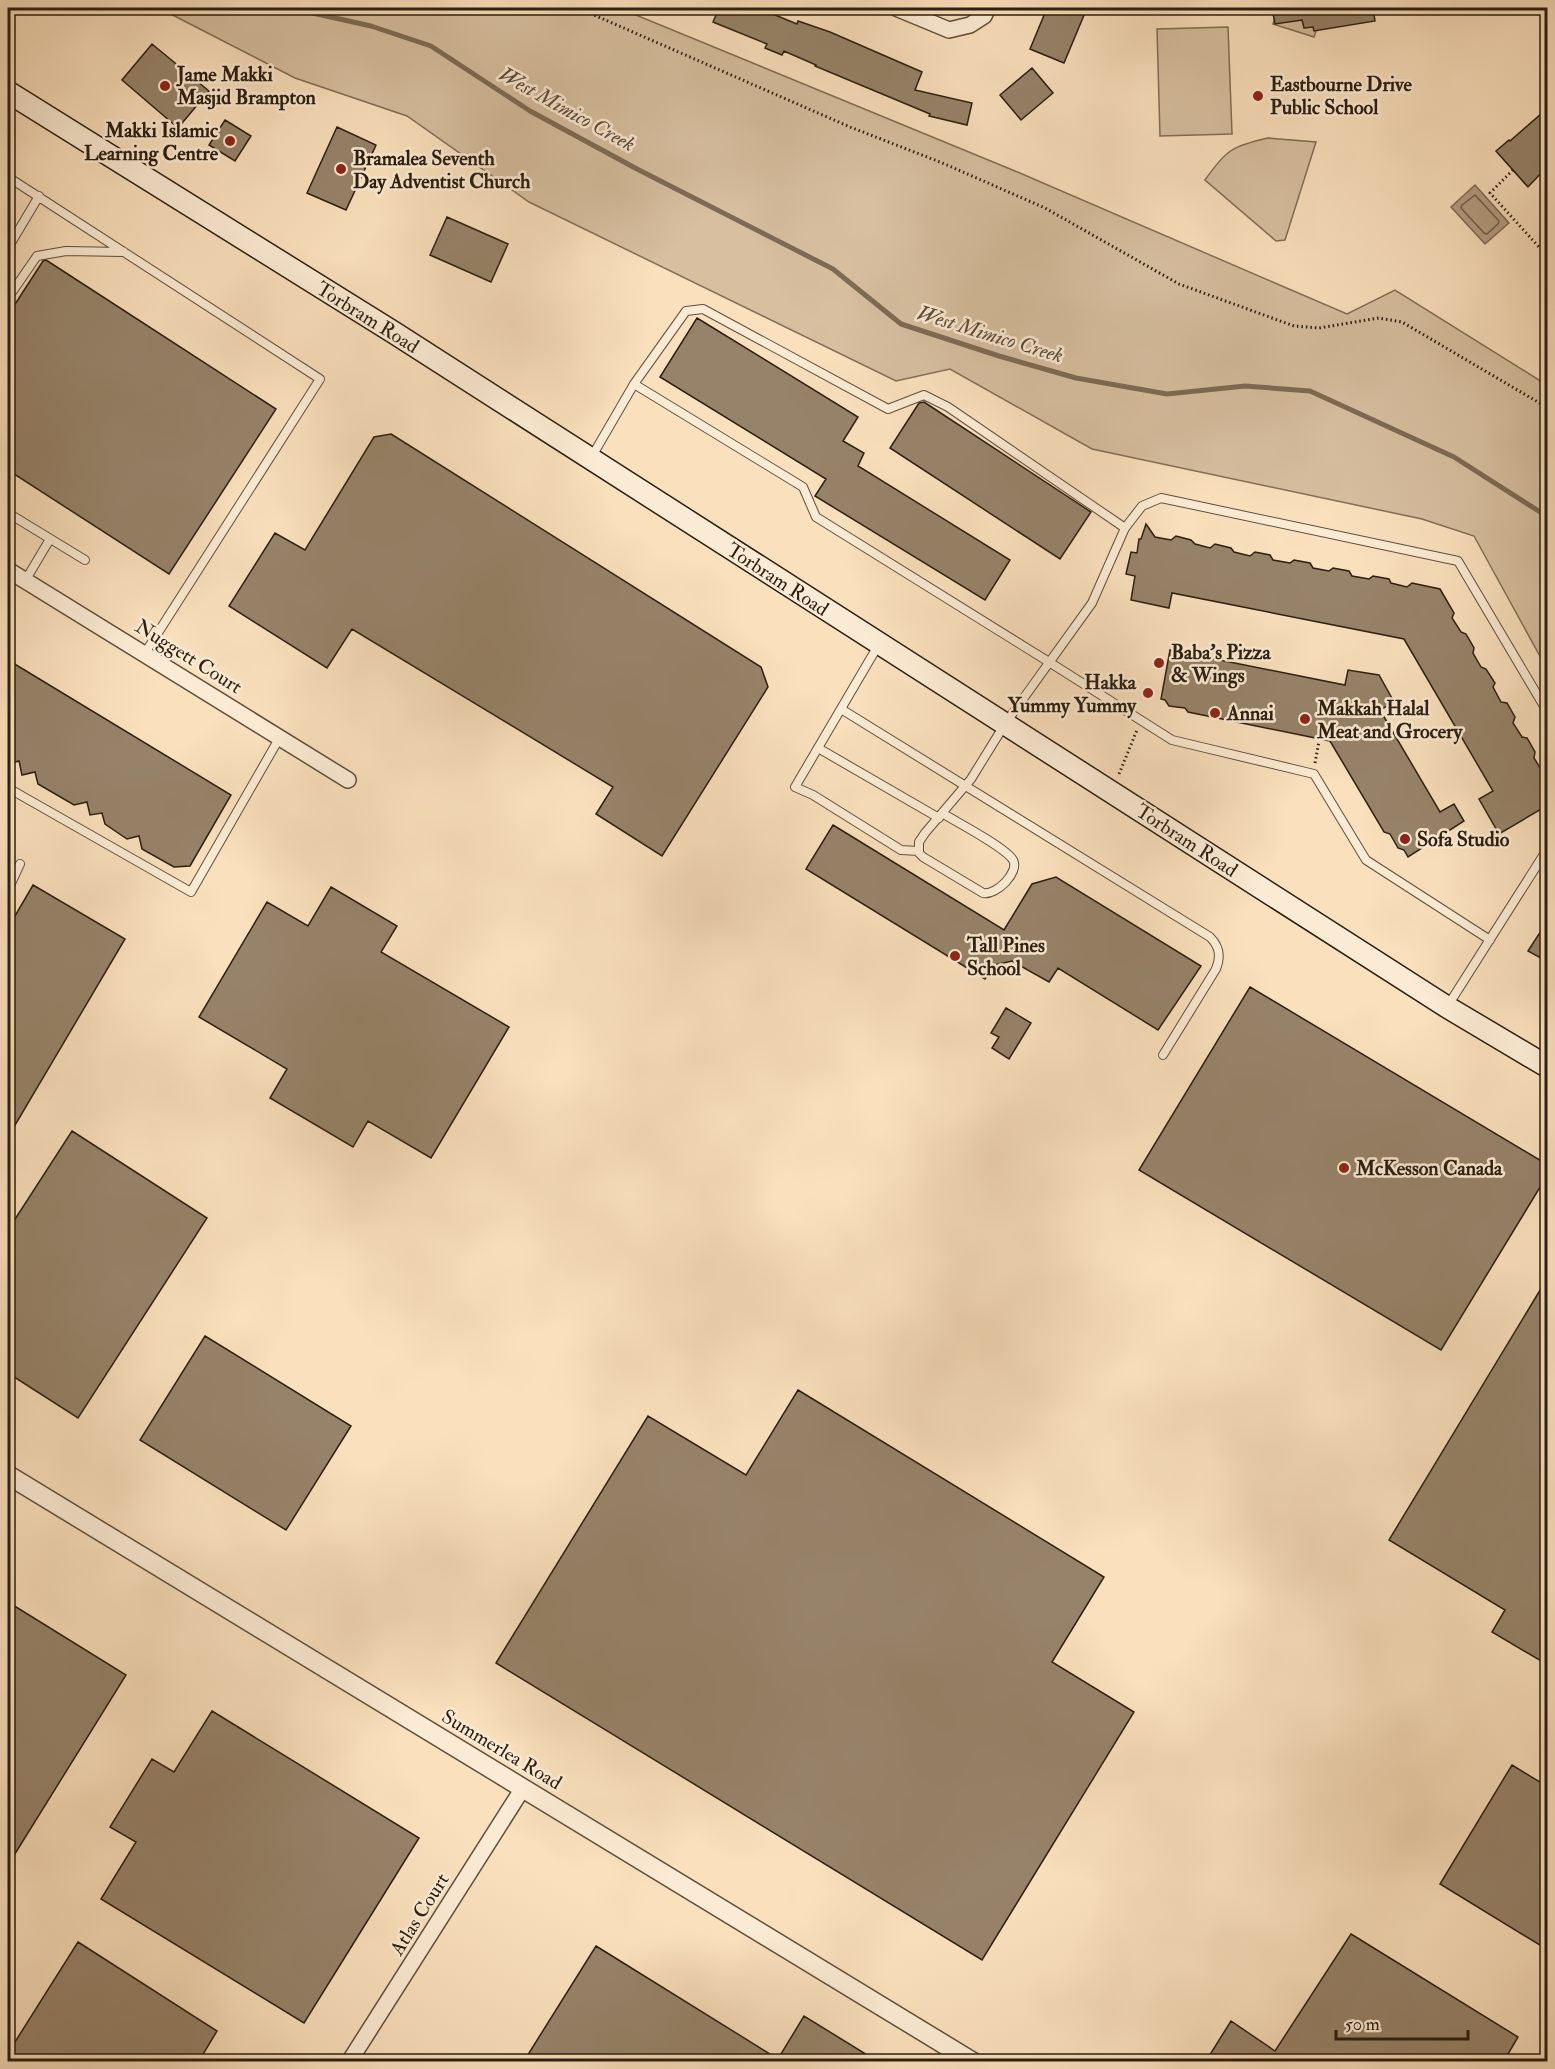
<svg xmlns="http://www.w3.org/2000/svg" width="1555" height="2069" viewBox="0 0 1555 2069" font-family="'IM FELL Double Pica',serif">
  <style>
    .green { fill: #d7bfa0; stroke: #816e58; stroke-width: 1.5 }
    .water { fill: #b49e83; stroke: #7d6b55; stroke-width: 1.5 }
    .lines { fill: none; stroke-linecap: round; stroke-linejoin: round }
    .shore { stroke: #705e4a; stroke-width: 1.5 }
    .stream { stroke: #7d6b55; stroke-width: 5 }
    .building { fill: #97836a; stroke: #2b1e11; stroke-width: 1.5 }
    .service-casing { stroke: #5f4e3c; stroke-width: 10 }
    .minor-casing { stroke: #5f4e3c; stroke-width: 18 }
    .tertiary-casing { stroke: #5f4e3c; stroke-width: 21 }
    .secondary-casing { stroke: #2b1e11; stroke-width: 24 }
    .path { stroke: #2b1e11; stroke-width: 3; stroke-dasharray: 1.5 3; stroke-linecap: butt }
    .service { stroke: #fcebd4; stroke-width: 8 }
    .minor { stroke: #fcebd4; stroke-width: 15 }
    .tertiary { stroke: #fcebd4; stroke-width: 18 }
    .secondary { stroke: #fcebd4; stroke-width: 21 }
    .poi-dot { fill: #8f2418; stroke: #fcebd4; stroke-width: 2 }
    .labels { text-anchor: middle; stroke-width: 5; stroke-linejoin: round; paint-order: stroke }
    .poi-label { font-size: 20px; font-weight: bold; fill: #2b1e11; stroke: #fcebd4; text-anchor: start }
    .street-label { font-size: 20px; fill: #2b1e11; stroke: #fcebd4 }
    .water-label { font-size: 21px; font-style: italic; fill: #5b4b39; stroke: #fcebd4 }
  </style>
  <rect width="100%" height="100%" fill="#fae0bd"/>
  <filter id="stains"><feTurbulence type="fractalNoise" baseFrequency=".00333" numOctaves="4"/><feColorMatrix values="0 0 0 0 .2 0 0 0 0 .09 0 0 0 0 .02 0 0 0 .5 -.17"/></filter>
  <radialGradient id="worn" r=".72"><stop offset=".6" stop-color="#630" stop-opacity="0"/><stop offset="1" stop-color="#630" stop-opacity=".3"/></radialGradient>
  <path class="green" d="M 159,8 L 619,8 L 1015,171 L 1347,314 L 1395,290 L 1547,385 L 1547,669 L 1474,536 L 1422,519 L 1092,449 L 950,369 L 896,381 L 529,202 L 407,116 L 295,78 Z
    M 1278,8 L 1324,8 L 1314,37 L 1273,24 Z
    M 1228,27 L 1232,134 L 1160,136 L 1157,29 Z
    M 1268,138 L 1316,142 L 1285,240 L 1276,241 L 1205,180 C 1226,150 1232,146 1268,138 Z"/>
  <path class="water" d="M 1475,185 L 1509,223 L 1485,244 L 1451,207 Z"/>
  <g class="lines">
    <path class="shore" d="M 1475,195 L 1499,221 L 1498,224 L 1487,234 L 1484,233 L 1461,208 L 1462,205 Z"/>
    <path class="stream" d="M 290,8 L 371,26 L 431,46 L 530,111 L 637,169 L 833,269 L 901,324 L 999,356 L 1076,378 L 1167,394 L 1245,386 L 1310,391 L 1454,457 L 1548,517"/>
  </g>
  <path class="building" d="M 719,8 L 758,8 L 797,24 L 798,21 L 830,32 L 922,72 L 915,90 L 972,103 L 967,125 L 929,116 L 930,114 L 815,66 L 816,65 L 784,51 L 782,55 L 765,48 L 767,44 L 713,22 Z
    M 1047,8 L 1087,8 L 1064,63 L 1030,49 Z
    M 1272,8 L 1373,8 L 1375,21 L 1314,31 L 1313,27 L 1304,28 L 1302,20 L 1275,24 Z
    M 152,44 L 209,91 L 178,128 L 122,80 Z
    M 1032,68 L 1053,93 L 1021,120 L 1000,95 Z
    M 1548,108 L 1548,166 L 1528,187 L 1496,151 L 1509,140 L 1510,141 Z
    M 225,120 L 251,136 L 235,161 L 209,145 Z
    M 337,127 L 376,145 L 346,210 L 307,193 Z
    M 447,217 L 508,244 L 491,282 L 430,255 Z
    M 46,260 L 276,409 L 169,574 L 8,470 L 8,315 L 43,261 Z
    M 697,318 L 858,417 L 843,441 L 864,453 L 858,466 L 1010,560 L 985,600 L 815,496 L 826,479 L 660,377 Z
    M 924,402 L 1091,512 L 1060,559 L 890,448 L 919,403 Z
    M 391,434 L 761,667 L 768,687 L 662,856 L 596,814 L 613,787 L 352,629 L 327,668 L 229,606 L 275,533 L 305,550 L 374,437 Z
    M 1146,524 L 1155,537 L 1171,540 L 1176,536 L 1191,540 L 1195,544 L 1210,548 L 1215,544 L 1231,548 L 1234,552 L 1250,556 L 1255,552 L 1270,555 L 1273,560 L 1290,563 L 1294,560 L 1310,563 L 1313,568 L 1329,571 L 1333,568 L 1349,571 L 1352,576 L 1369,579 L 1373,576 L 1389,579 L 1391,583 L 1407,587 L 1412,583 L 1440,589 L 1454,613 L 1452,618 L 1461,632 L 1466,634 L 1474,648 L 1473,653 L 1481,667 L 1486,669 L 1495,683 L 1493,687 L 1501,702 L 1507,703 L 1515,717 L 1513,723 L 1522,737 L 1527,738 L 1535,752 L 1534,758 L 1542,771 L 1548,773 L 1548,805 L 1499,834 L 1479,799 L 1493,791 L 1404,639 L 1172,593 L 1169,608 L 1131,600 L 1135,576 L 1126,574 L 1131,552 L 1137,553 L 1139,539 L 1141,539 Z
    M 1170,650 L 1345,685 L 1348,670 L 1379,675 L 1394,702 L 1380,710 L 1440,812 L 1454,804 L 1464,821 L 1408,857 L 1404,850 L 1398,848 L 1390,834 L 1384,832 L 1330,741 L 1188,712 L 1185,708 L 1169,706 L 1165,700 L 1161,699 Z
    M 8,660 L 231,795 L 190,866 L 174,867 L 142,849 L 139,836 L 127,839 L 105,824 L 102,813 L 90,815 L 87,802 L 74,805 L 38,784 L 35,772 L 22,775 L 19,761 L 8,764 Z
    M 833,825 L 1004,930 L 1032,884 L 1056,877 L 1201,966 L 1158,1030 L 1058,968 L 1049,982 L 1012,961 L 995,965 L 985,979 L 806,869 Z
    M 33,885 L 125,939 L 8,1137 L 8,928 Z
    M 331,887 L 397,926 L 381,952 L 509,1027 L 431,1158 L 368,1121 L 353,1147 L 270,1098 L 287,1069 L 199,1017 L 267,902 L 308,926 Z
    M 1548,920 L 1548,962 L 1528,951 Z
    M 1250,987 L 1548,1165 L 1548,1174 L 1441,1350 L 1139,1170 Z
    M 1006,1008 L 1031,1023 L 1009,1059 L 992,1048 L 999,1037 L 991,1033 Z
    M 72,1131 L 207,1218 L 78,1418 L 8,1373 L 8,1230 Z
    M 1548,1277 L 1548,1665 L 1492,1632 L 1505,1610 L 1389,1540 Z
    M 205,1336 L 351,1426 L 286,1530 L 140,1440 Z
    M 798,1390 L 1104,1577 L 1052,1662 L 1134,1712 L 982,1960 L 496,1663 L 648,1416 L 746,1475 Z
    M 8,1602 L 126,1675 L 8,1865 Z
    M 212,1711 L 419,1838 L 304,2023 L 101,1899 L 136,1842 L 110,1827 L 152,1759 L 174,1772 Z
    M 1512,1765 L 1548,1787 L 1548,1950 L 1440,1884 Z
    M 1351,1934 L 1518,2037 L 1504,2061 L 1206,2061 L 1231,2021 L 1275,2051 Z
    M 78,1942 L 217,2031 L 199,2061 L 8,2061 L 8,2053 Z
    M 596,1946 L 778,2059 L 804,2016 L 877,2061 L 524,2061 Z"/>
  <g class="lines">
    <defs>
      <path id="service" d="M 8,177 L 320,379 L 145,653
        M 8,248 L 39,196
        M 8,298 L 37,256 L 66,251 L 124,252
        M 591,458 L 634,384
        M 8,513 L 85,560
        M 1125,528 L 948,407 L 924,395 L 888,409 L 703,309 L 686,311 L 634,384 L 803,487 L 816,517 L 1049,662 L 1172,740 L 1314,774 L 1366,860 L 1490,940
        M 25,581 L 50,539
        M 879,644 L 795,787 L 813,795 L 901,850 L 919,851
        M 841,709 L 1210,937 C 1220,947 1221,957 1216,969 L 1163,1055
        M 818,748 L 939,818
        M 8,788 L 191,892 L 280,737
        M 942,813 C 958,823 1005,847 1013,860 C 1020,872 996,896 983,893 L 923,857 L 919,853 L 919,842 L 925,833 L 971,779 L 1005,724 L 1092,603 L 1125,528 L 1142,506 L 1161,498 L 1458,561 L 1548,713
        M 8,890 L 20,864
        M 1447,1007 L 1548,848"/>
      <path id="minor" d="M 896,8 L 949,30 L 970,25 L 984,16 L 988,8
        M 8,570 L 348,780
        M 349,2062 L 523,1788"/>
      <path id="tertiary" d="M 8,1475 L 973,2062"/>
      <path id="secondary" d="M 8,92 L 393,332 L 1447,1007 L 1548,1067"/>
    </defs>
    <use href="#service" class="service-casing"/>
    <use href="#minor" class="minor-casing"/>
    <use href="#tertiary" class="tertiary-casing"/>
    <use href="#secondary" class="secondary-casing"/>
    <path class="path" d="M 578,8 L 850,127 L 940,162 L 1045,208 L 1179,284 L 1294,326 L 1319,328 L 1379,318 L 1402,322 L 1548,408
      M 1513,170 L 1490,193 L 1548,257
      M 1315,763 L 1319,741
      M 1119,774 L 1137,730"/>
    <use href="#service" class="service"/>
    <use href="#minor" class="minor"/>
    <use href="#tertiary" class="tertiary"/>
    <use href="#secondary" class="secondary"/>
  </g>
  <g class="poi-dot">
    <circle cx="165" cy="86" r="6"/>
    <circle cx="1258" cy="96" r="6"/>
    <circle cx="230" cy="141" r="6"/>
    <circle cx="341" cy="169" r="6"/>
    <circle cx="1159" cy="663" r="6"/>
    <circle cx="1148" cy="693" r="6"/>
    <circle cx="1215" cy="713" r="6"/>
    <circle cx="1305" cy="719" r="6"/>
    <circle cx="1405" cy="839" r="6"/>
    <circle cx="955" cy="956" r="6"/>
    <circle cx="1344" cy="1168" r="6"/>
  </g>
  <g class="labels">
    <g class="poi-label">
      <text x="177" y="81">Jame Makki<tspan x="177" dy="23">Masjid Brampton</tspan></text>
      <text x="1270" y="91">Eastbourne Drive<tspan x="1270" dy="23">Public School</tspan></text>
      <text x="218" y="137" text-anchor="end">Makki Islamic<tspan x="218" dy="23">Learning Centre</tspan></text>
      <text x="353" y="165">Bramalea Seventh<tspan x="353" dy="23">Day Adventist Church</tspan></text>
      <text x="1171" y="659">Baba's Pizza<tspan x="1171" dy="23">&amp; Wings</tspan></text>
      <text x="1136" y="689" text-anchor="end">Hakka<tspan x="1136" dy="23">Yummy Yummy</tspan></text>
      <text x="1317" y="715">Makkah Halal<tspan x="1317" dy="23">Meat and Grocery</tspan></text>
      <text x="1227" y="720">Annai</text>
      <text x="1417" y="846">Sofa Studio</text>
      <text x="967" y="952">Tall Pines<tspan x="967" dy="23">School</tspan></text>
      <text x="1356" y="1175">McKesson Canada</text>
    </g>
    <g class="street-label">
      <text transform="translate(368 317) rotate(32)" y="7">Torbram Road</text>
      <text transform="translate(778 579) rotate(33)" y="7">Torbram Road</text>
      <text transform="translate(189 656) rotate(32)" y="7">Nuggett Court</text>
      <text transform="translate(1187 840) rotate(33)" y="7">Torbram Road</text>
      <text transform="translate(502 1749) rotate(31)" y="7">Summerlea Road</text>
      <text transform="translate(419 1914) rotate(-58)" y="7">Atlas Court</text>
    </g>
    <g class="water-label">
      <text transform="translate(567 109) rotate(29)" y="7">West Mimico Creek</text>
      <text transform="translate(990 334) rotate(17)" y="7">West Mimico Creek</text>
    </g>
  </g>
  <rect width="1555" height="2069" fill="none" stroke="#fae0bd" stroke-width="30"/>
  <rect x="9" y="9" width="1537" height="2051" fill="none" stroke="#2b1e11" stroke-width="3"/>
  <rect x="15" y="15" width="1525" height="2039" fill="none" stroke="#2b1e11" stroke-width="1.5"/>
  <path d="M1336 2030v9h132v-9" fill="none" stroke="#2b1e11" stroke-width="3"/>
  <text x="1345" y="2030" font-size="18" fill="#2b1e11" stroke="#fcebd4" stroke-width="4.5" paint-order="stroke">50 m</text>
  <rect width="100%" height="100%" filter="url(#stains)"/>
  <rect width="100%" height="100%" fill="url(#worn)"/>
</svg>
